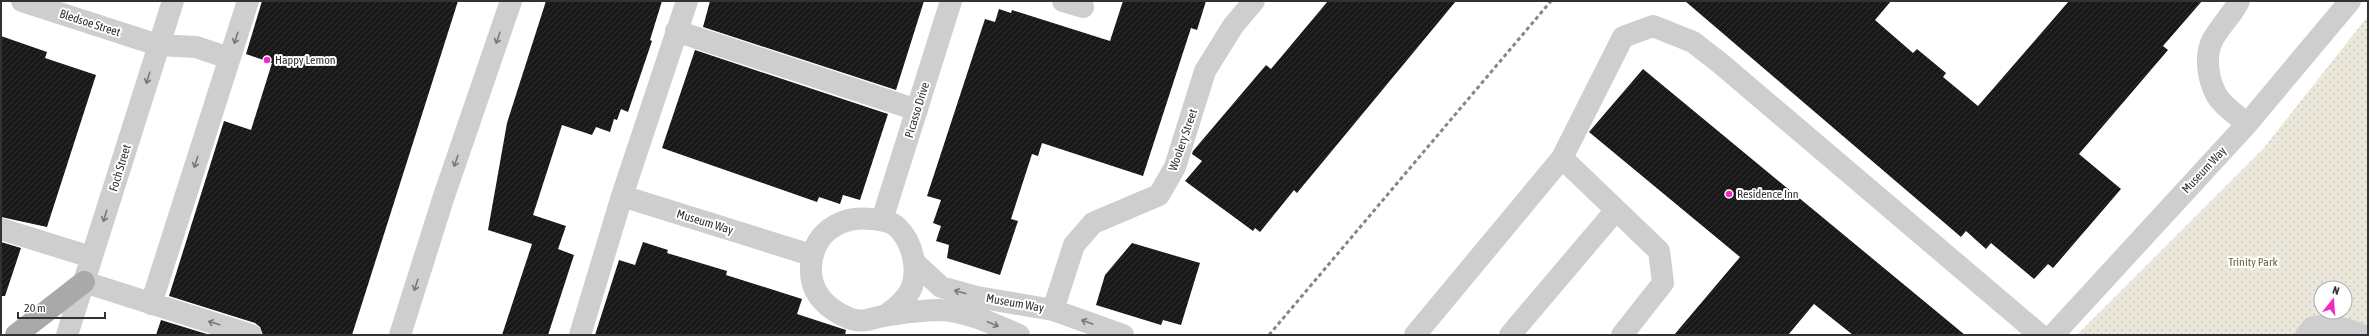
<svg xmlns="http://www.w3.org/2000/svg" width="2369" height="336" font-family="'Asap Condensed',sans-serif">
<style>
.park{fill:url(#park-dots);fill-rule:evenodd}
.building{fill:url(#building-hatch)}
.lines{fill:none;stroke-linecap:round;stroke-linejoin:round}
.minor{stroke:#cecece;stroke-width:22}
.major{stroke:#a9a9a9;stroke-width:22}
.rail{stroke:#868686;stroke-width:3;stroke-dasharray:4 3;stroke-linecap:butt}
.oneway{stroke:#787878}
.poi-dot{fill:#ef2bc2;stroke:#fff;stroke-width:1.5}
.labels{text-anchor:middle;stroke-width:4;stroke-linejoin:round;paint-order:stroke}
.street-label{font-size:12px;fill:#313131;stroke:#fff}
.poi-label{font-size:12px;fill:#313131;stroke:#fff;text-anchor:start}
.park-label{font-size:12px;fill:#6f673b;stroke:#fff}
</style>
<defs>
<pattern id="park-dots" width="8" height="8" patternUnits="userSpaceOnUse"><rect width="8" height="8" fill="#ebe7db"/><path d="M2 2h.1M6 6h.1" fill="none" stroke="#cac7bc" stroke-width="1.8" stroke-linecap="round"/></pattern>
<pattern id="building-hatch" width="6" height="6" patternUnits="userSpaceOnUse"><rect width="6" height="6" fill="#181818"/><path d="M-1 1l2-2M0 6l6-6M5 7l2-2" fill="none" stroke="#313131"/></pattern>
</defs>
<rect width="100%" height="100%" fill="#fff"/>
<path class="park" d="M 2368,16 L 2368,335 L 2077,335 L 2263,149 ZM 2321,288 L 2345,288 L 2345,312 L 2321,312 Z"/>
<path class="building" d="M 262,1 L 458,1 L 352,335 L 263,335 L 260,327 L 255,323 L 169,296 L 224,121 L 251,130 L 272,63 L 246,54 Z
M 546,1 L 662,1 L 650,40 L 652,41 L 628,112 L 621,109 L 617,120 L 614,119 L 610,132 L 596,127 L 592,135 L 562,125 L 533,215 L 566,226 L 558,249 L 574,255 L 548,335 L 502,335 L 532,244 L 488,230 L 507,123 Z
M 710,1 L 924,1 L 896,90 L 703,27 Z
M 1123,1 L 1206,1 L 1197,30 L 1191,28 L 1143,176 L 1042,143 L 1038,156 L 1032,154 L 1011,219 L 1018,221 L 1000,275 L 947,258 L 949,245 L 936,241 L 941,226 L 933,223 L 941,200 L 927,196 L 985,19 L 995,22 L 999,9 L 1011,13 L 1012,10 L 1110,41 Z
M 1328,1 L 1456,1 L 1297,193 L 1294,190 L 1260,232 L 1255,228 L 1253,231 L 1185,181 L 1202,161 L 1192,154 L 1193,151 L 1266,65 L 1271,69 Z
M 1685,1 L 1891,1 L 1875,20 L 1913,53 L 1917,49 L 1946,73 L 1943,77 L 1978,106 L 2069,1 L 2202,1 L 2163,46 L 2168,50 L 2079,154 L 2121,189 L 2053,268 L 2048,264 L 2034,279 L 1991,243 L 1986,249 L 1966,231 L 1961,237 Z
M 1,36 L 47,52 L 45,58 L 96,75 L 47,227 L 1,217 Z
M 695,50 L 888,114 L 860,200 L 843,195 L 840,204 L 819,197 L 817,202 L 662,148 Z
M 1643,69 L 1965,335 L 1853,335 L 1814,304 L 1788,335 L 1674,335 L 1740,257 L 1589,132 Z
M 1,242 L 21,248 L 5,296 L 1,296 Z
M 643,242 L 668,250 L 667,253 L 727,271 L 726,275 L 802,299 L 797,314 L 846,330 L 845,335 L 595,335 L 619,260 L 635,265 Z
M 1132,243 L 1200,263 L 1181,325 L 1163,320 L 1161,325 L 1096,305 L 1105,275 Z
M 161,320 L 210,335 L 156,335 Z"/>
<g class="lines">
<path class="minor" d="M 22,1 L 158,45 L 196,47 L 229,58
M 1063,1 L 1083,7
M 2239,1 C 2232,15 2221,25 2213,39 C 2204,56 2208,80 2217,96 C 2224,107 2238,116 2247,124
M 676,31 L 917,110
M 1562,158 L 1659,251 L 1663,283 L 1622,335
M 622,196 L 811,255
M 882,220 L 951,1
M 1,229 L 91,257
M 914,262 L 941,287 L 977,297 L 1053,310 L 1123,335
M 84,282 L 251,335
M 151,304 L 248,1
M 1053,310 L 1074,245 L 1093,223 L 1159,195 L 1175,167 L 1205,71 L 1233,26 L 1254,1
M 886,315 C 896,308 906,300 911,289 C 919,270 913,242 897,227 C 891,221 880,220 872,219 C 839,215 812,234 811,268 C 810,290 823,305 842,315 C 864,326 867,318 888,315 C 904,313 923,310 939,310 C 968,311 993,324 1019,335
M 67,335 L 173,1
M 400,335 L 443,199 L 511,1
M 580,335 L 622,196 L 687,1
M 1415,335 L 1562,158 L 1623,37 L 1653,26 L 1693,42 L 1720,63 L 2040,335
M 1510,335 L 1616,210
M 2053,335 L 2247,124 L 2350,1
M 2306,335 L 2313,327 C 2332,324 2344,328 2362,335"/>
<path class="major" d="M 16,335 L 84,282"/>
<path class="rail" d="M 1269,335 L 1551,1"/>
</g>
<defs><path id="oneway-shaft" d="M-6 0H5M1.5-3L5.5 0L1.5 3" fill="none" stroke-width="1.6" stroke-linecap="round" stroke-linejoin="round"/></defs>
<g class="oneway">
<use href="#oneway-shaft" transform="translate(236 38) rotate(108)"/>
<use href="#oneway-shaft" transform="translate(498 38) rotate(109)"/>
<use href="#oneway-shaft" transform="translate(148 78) rotate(107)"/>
<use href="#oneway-shaft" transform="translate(456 161) rotate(109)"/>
<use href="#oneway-shaft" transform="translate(196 162) rotate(108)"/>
<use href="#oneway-shaft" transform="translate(105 216) rotate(107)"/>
<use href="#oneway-shaft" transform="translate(416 285) rotate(108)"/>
<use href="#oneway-shaft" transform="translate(960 292) rotate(-165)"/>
<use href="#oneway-shaft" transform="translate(1087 322) rotate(-160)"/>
<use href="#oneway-shaft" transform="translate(214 323) rotate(-163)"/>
<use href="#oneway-shaft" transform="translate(993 324) rotate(23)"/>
</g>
<g class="poi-dot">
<circle cx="267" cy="60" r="4"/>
<circle cx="1729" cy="194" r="4"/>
</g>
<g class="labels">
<g class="street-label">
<text transform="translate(90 23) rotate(18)" y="4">Bledsoe Street</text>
<text transform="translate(917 110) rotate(-73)" y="4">Picasso Drive</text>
<text transform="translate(1183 140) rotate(-71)" y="4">Woolery Street</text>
<text transform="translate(120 168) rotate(-73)" y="4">Foch Street</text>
<text transform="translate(2204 170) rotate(-47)" y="4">Museum Way</text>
<text transform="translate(705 222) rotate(17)" y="4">Museum Way</text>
<text transform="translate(1015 303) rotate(10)" y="4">Museum Way</text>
</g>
<g class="poi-label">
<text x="275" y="64">Happy Lemon</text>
<text x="1737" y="198">Residence Inn</text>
</g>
<g class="park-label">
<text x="2253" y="266">Trinity Park</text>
</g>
</g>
<rect width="2369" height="336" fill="none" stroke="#313131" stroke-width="4"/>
<g transform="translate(2333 300) rotate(17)"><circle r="19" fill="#ffffff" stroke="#adadad"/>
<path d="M0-3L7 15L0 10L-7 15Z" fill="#ef2bc2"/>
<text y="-6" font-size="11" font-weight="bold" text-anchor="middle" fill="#313131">N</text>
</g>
<path d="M18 312v6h87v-6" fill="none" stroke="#313131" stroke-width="2"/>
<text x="24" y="312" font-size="12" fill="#313131" stroke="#ffffff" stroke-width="3" paint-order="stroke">20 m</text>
</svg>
